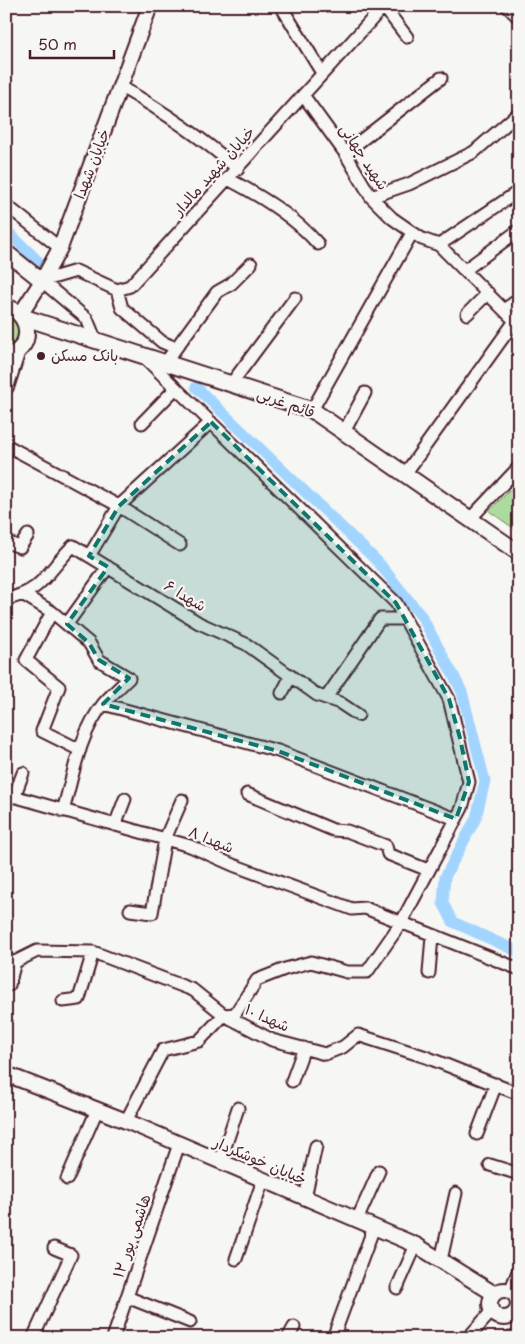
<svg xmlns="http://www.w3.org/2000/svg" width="525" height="1344" font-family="'Playpen Sans','Playpen Sans Arabic',sans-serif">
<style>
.green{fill:#acdc9d;stroke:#7b7e64}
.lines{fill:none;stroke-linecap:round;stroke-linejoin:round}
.canal{stroke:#a1d4ff;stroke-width:11}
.minor-casing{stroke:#4a1f2b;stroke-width:15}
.tertiary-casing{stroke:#4a1f2b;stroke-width:18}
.secondary-casing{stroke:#4a1f2b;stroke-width:19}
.minor{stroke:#f6f6f2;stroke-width:11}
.tertiary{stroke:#f6f6f2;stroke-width:14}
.secondary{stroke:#f6f6f2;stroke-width:15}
.marked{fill:#0f766e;fill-opacity:0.2;stroke:#0f766e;stroke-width:4;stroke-dasharray:10 6;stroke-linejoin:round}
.poi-dot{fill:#4a1f2b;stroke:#f6f6f2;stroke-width:2}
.labels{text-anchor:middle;stroke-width:4.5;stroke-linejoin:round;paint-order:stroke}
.street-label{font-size:15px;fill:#4a1f2b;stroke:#f6f6f2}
.poi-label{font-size:15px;fill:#4a1f2b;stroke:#f6f6f2;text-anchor:start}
</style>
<rect width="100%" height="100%" fill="#f6f6f2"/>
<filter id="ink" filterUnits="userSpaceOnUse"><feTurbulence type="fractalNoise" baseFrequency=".02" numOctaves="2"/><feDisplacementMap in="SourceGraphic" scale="10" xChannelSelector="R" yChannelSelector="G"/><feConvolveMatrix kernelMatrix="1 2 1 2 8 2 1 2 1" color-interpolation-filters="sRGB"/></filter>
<g filter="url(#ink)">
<path class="green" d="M 6,310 L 12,312 L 23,336 L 6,352 Z
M 519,481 L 519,532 L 489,511 Z"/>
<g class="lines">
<path class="canal" d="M 6,230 L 38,261
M 196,387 L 378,562 L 422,617 L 450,669
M 452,672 L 462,692 L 485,781 L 476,818 L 445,877 L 443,903 L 453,922 L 519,952"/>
<defs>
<path id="minor" d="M 281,6 L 322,73
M 507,6 L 519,18
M 384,7 L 407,37
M 121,87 C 163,111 201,137 238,169
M 303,95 L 345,153 L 371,197 L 392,218 L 422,239 L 439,245 L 519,325
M 345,153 L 441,78
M 228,179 C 261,196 294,216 318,244
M 371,197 L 409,184 L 474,152 L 519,113
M 6,205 L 60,248
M 439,245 L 519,191
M 465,270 L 519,230
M 42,281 L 76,271 L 117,290 L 130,286 L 384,6
M 42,281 L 87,319 L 96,341
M 117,290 L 122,308 L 162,342 L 176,348
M 504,310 L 519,299
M 467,314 L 488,293
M 165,363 L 217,292 L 231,284 L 251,264
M 231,384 L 295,298
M 312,410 L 412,233
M 142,423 L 176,388
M 344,432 L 365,393
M 6,445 L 119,506 L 180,545
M 405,474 L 515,321
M 470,519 L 519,467
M 6,542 L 20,547 L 28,535
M 89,556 L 119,506 L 211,422
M 24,595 L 52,612 L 89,643 L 99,660 L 129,678 C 121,686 112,694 104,703 C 80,732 73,775 63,811
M 6,599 C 43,592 48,570 73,546 L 199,623 L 246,644 L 317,695 L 340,703 L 358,715
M 52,612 L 26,660 L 59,687 L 42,731 L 80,750
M 67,624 L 108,567
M 282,693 L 291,676
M 326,698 L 380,619 L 405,619
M 103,704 L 278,751 L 456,819
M 6,794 L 190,846 L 233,865 L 352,909 L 365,908 L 519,969
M 247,794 L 333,830 L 347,831 L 386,846 L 388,854 L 428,870
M 14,797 L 23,773
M 115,825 L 125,799
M 130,910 L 152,913 L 165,839 L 182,800
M 6,960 L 15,962 L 37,951 L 93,952 L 193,990 L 224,1015 L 272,1040 L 325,1054 L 343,1047 L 358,1035 L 426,1057 L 519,1094
M 429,973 L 432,936
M 9,985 L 15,962
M 63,1001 L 79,999 L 93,952
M 292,1081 L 304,1048
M 126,1121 L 163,1050 L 199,1041 L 224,1015 L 235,1014 L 257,980 L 285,969 L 311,962 L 347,972 L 367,972 L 401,923 L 462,808 L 469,782 L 449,699 L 396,603 L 144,357
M 477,1134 L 496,1084
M 220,1162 L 238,1108
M 490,1165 L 519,1174
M 67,1179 L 97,1110
M 305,1198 L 316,1146
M 357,1220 L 379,1171
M 236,1259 L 263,1180
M 441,1260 L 456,1193
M 397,1288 L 416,1245
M 510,1291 L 519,1269
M 127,1297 L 190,1322
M 33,1338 L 71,1255 L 54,1248
M 113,1338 L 179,1144
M 288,1338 L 294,1327
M 333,1338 L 374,1227
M 468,1338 L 492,1311"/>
<path id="tertiary" d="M 6,252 L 42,281
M 20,315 L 42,281 L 60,248 L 150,6
M 6,1074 L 126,1121 L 416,1245 L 493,1293
M490 1304a14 14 0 1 1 28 0a14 14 0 1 1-28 0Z"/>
<path id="secondary" d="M 6,307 C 33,313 34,351 6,356
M 23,317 L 312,410 L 519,553
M 6,386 L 17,352"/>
</defs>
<use href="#minor" class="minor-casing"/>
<use href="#tertiary" class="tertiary-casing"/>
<use href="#secondary" class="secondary-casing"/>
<use href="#minor" class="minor"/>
<use href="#tertiary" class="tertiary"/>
<use href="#secondary" class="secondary"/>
</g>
</g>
<path class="marked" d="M 211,422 L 396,603 L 449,699 L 460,738 L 469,782 L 456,819 L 278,751 L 103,704 L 129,678 L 99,660 L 89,643 L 67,624 L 108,567 L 89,556 L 119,506 Z"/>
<circle class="poi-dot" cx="41" cy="356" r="5"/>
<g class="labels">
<g class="street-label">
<text transform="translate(364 157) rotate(57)" y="5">شهید جهانی</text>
<text transform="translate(92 164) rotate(-69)" y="5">خیابان شهدا</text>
<text transform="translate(214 171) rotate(-48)" y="5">خیابان شهید مالدار</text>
<text transform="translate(286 403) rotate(20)" y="5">قائم غربی</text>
<text transform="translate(185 596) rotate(31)" y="5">شهدا ۶</text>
<text transform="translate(211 840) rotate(22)" y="5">شهدا ۸</text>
<text transform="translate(267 1018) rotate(24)" y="5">شهدا ۱۰</text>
<text transform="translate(260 1161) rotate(23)" y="5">خیابان خوشکردار</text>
<text transform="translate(132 1236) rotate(-71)" y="5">هاشمی پور ۱۲</text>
</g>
<g class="poi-label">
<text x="51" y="361">بانک مسکن</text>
</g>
</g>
<rect width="525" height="1344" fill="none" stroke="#f6f6f2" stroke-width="25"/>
<rect x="12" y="12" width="500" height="1319" fill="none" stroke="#4a1f2b" stroke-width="2" filter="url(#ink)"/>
<path d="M30 50v8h84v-8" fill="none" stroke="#4a1f2b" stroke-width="2.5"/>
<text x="38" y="50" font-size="15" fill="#4a1f2b" stroke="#f6f6f2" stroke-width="4" paint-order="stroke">50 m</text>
</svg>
